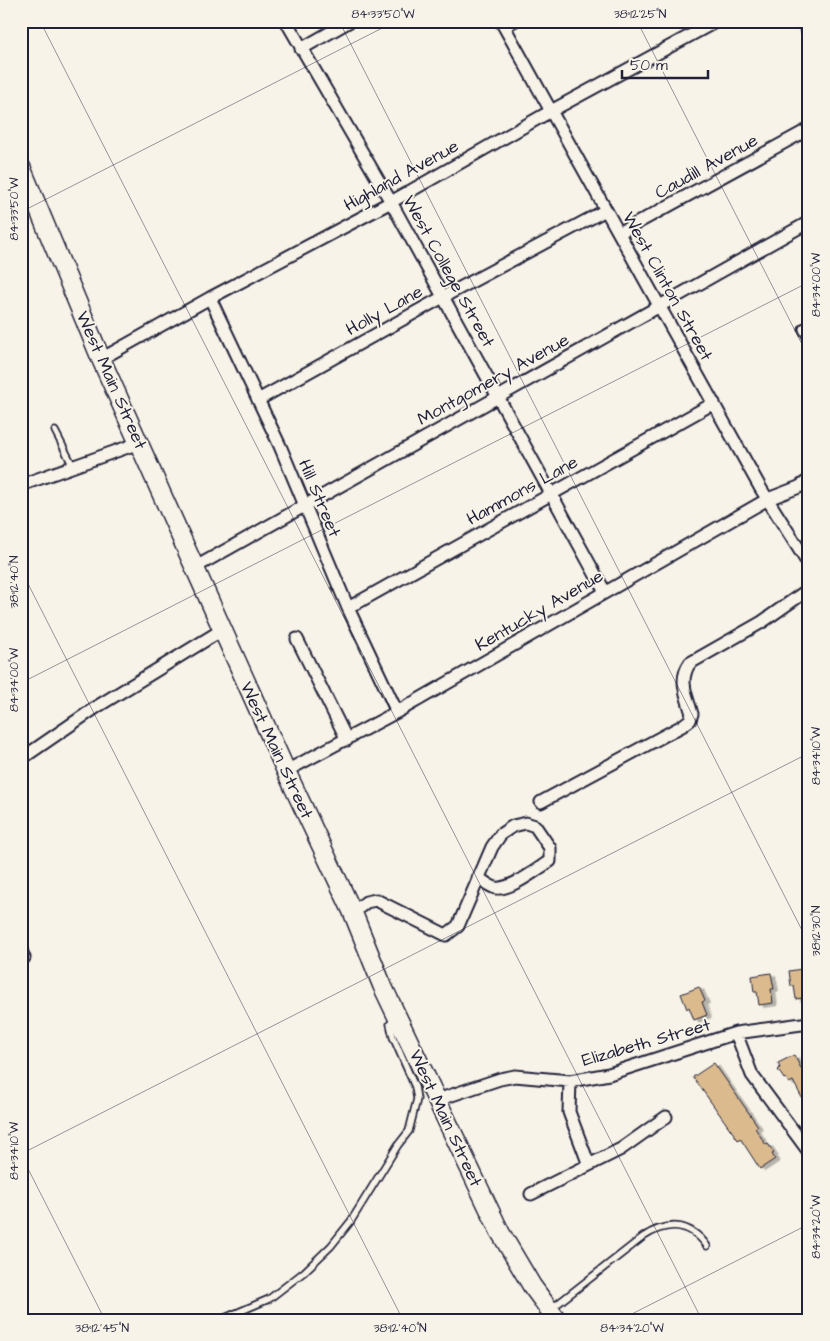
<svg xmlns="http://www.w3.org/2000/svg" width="830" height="1341" font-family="'Architects Daughter',sans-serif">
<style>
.building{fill:#dbba8d;stroke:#22223b;filter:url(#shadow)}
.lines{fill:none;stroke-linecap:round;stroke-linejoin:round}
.service-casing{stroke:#22223b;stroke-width:9}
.minor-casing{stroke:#22223b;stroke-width:15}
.primary-casing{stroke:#22223b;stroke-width:21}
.service{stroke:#f7f3e8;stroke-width:5.5}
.minor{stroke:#f7f3e8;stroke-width:11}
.primary{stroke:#f7f3e8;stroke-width:18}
.ticks{fill:none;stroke:#22223b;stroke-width:1;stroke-opacity:0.45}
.labels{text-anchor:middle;stroke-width:4;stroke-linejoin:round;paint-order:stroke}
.street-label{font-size:18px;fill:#22223b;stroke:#f7f3e8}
.neatline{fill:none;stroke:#22223b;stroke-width:2}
.ticks-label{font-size:12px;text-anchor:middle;fill:#22223b}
</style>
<defs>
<filter id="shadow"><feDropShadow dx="4.5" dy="2.5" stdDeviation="0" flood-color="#0004"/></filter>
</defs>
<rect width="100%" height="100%" fill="#f7f3e8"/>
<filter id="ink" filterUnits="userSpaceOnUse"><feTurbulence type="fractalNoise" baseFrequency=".02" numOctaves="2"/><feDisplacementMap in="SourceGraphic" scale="10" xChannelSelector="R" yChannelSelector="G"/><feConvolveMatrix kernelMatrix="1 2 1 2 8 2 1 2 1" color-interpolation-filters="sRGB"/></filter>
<g filter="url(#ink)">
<path class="building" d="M 808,968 L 809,997 L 796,999 L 794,986 L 791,986 L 789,971 Z
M 771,973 L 774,989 L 771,989 L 773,1003 L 759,1005 L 757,992 L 754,992 L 752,976 Z
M 699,987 L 705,1001 L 702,1002 L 707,1015 L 694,1020 L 689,1007 L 687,1009 L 681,994 Z
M 794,1055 L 809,1083 L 809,1111 L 793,1081 L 789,1083 L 786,1078 L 784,1079 L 778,1070 L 780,1068 L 778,1063 Z
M 714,1063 L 758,1126 L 755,1128 L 766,1145 L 768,1144 L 774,1153 L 772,1154 L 775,1159 L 760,1169 L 740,1138 L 738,1140 L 693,1077 Z"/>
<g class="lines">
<defs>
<path id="service" d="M 505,29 L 520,21
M 55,431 L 73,466
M 551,1309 L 643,1237 C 667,1221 690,1222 707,1246
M 220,1320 L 269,1299 L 304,1272 L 331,1246 L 351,1221 L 398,1145 L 409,1131 L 417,1099 L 415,1087 L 393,1037 L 390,1024 L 396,1018"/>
<path id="minor" d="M 286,21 L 391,202 L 605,592
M 501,21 L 761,489 L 809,565
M 802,21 L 809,33
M 301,49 L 350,21
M 619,233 L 809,129
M 210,298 L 280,446 L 348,608 L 397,712
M 805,329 L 809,336
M 101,359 L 210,298 L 391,202 L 551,111 L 717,21
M 258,400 L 443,297 L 606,210
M 21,485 L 139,443
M 194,568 L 809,222
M 348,608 L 714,403
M 297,639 L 347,740
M 21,759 L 98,706 L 222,630
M 286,771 L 397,712 L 768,499 L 799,487 L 809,480
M 541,802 L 682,726 L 690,720 L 692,714 C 687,696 678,680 690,663 L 762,622 L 809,589
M 353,913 L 366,902 L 376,900 L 446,935 L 458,926 L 492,847 L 501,834 L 513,826 L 526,823 L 535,826 L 550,848 L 550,861 C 537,869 511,890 496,888 C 490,887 484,881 478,878
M 21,950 L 24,958
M 736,1033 L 752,1075 L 809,1152
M 570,1081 L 569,1112 L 589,1165
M 437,1100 L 500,1079 L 515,1076 L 570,1081 L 609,1074 L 736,1033 L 809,1023
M 531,1194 L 621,1149 L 666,1117"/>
<path id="primary" d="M 21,167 L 101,359 L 286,771 L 353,913 L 382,985 L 500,1232 L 532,1286 L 557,1320"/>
</defs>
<use href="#service" class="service-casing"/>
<use href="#minor" class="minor-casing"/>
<use href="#primary" class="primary-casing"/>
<use href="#service" class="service"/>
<use href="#minor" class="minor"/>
<use href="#primary" class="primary"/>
</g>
</g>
<path class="ticks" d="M 40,21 L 702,1320M 339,21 L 809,944M 637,21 L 809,358M 21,212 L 396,21M 21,570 L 403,1320M 21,683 L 809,282M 21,1154 L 809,753M 21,1155 L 105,1320M 620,1320 L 809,1224"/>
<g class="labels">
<g class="street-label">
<text transform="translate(706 166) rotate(-29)" y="6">Caudill Avenue</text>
<text transform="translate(401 175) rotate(-29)" y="6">Highland Avenue</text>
<text transform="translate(449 271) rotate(61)" y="6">West College Street</text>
<text transform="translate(668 286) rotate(61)" y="6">West Clinton Street</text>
<text transform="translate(384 310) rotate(-29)" y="6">Holly Lane</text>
<text transform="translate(493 379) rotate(-29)" y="6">Montgomery Avenue</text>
<text transform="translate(112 380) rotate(66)" y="6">West Main Street</text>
<text transform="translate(522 490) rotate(-29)" y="6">Hammons Lane</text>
<text transform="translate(320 498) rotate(67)" y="6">Hill Street</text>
<text transform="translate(539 610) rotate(-30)" y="6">Kentucky Avenue</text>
<text transform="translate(277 750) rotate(65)" y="6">West Main Street</text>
<text transform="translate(646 1042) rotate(-16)" y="6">Elizabeth Street</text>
<text transform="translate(446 1118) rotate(65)" y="6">West Main Street</text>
</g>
</g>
<rect width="830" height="1341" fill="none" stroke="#f7f3e8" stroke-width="55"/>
<path d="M622 70v8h86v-8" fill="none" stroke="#22223b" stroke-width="2.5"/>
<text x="630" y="70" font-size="15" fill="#22223b" stroke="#f7f3e8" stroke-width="4" paint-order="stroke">50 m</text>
<rect x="28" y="28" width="774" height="1286" class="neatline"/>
<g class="ticks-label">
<text x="383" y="18">84°33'50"W</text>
<text x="640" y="18">38°12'25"N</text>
<text transform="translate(14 209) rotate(-90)" y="4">84°33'50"W</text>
<text transform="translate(816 285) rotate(-90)" y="4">84°34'00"W</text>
<text transform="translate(14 582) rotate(-90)" y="4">38°12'40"N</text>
<text transform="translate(14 680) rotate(-90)" y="4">84°34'00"W</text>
<text transform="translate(816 756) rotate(-90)" y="4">84°34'10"W</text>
<text transform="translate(816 931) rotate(-90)" y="4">38°12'30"N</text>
<text transform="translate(14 1151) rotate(-90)" y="4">84°34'10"W</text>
<text transform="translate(816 1227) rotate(-90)" y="4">84°34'20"W</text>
<text x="102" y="1332">38°12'45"N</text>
<text x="400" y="1332">38°12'40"N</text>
<text x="632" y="1332">84°34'20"W</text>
</g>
</svg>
